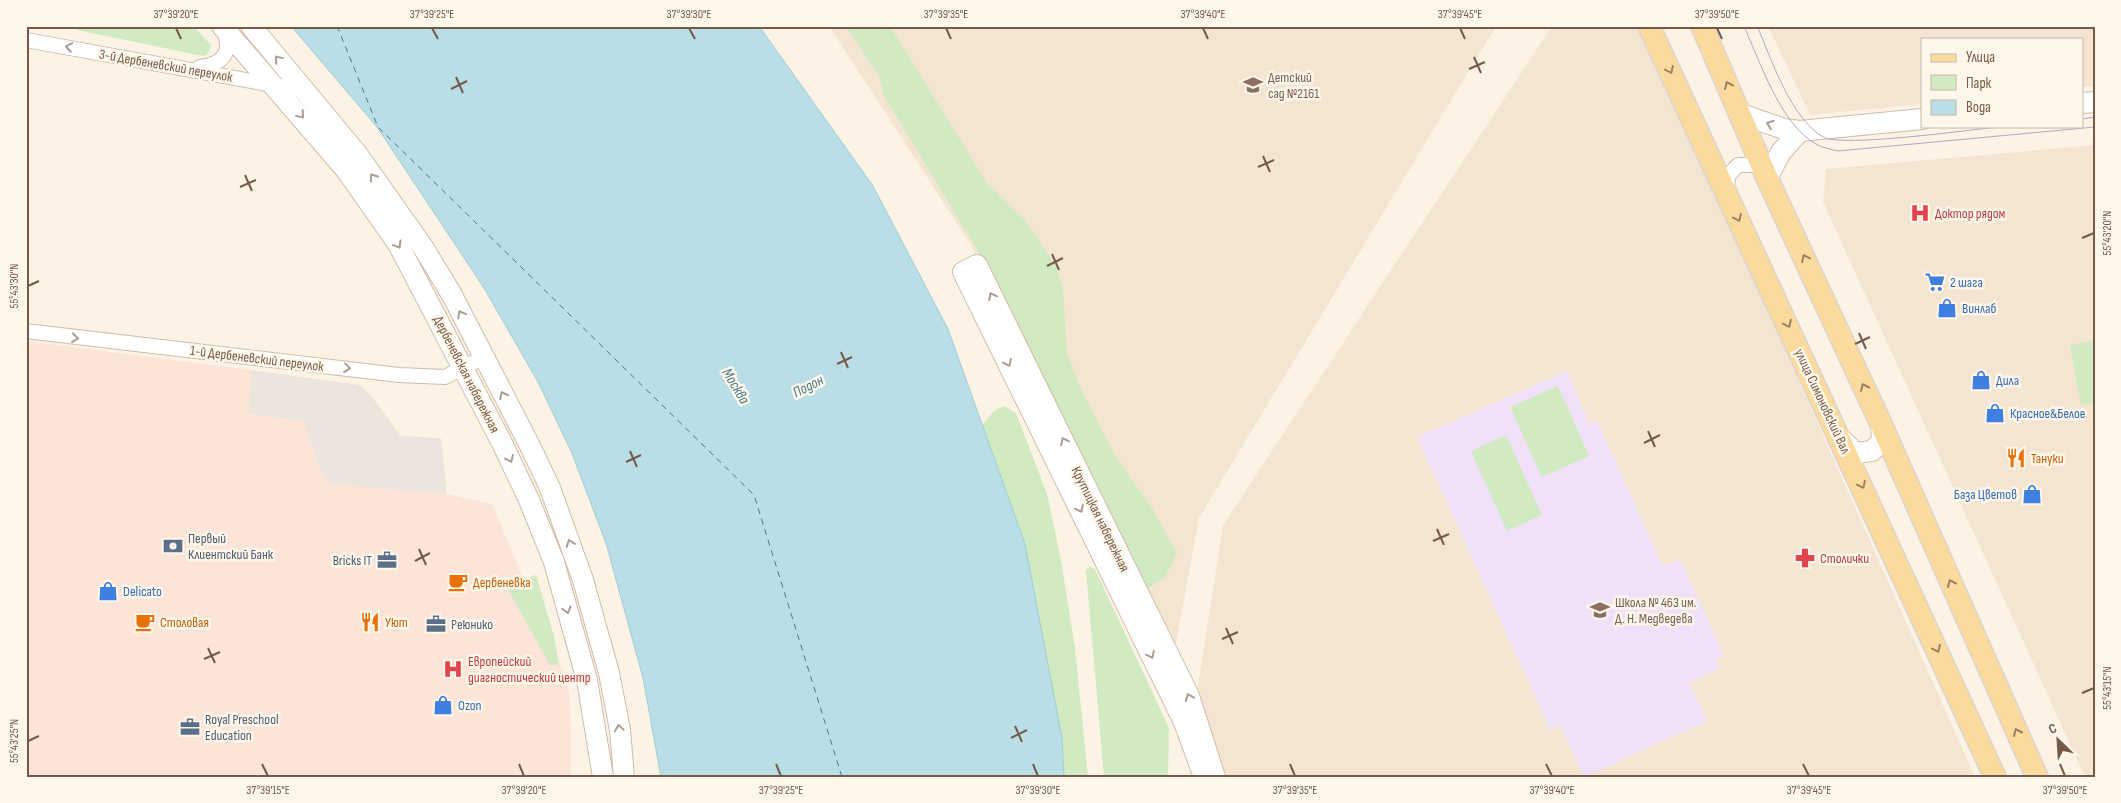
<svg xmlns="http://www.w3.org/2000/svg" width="2121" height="803" font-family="'Sofia Sans Condensed',sans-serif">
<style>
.residential{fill:#f4e5d2}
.commercial{fill:#fce4d8}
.industrial{fill:#ece5de}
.education{fill:#f0e1f8}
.green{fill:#d1eac2}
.water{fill:#b9dee6;stroke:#9fcdd7}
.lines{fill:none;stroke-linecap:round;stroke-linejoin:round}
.ferry{stroke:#437a88;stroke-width:1;stroke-dasharray:6 5;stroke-linecap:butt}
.street-casing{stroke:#cebbab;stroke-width:16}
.secondary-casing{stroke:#d1bba8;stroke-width:22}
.primary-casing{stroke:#dbd4d0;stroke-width:24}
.street{stroke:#fff;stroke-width:14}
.secondary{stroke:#fff;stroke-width:20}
.primary{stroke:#fbda9d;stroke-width:21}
.tram{stroke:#b6a3c6;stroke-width:1}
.oneway{stroke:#ac9c92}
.oneway2{stroke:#9d8063}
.ticks{fill:none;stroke:#755a4a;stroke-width:2}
.labels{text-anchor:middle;stroke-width:5;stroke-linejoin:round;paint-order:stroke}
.street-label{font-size:14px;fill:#755a4a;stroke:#fff7ea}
.education-label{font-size:14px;fill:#785e54;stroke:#fff7ea;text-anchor:start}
.health-label{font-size:14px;fill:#be3a42;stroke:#fff7ea;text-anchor:start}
.shop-label{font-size:14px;fill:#366cbe;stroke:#fff7ea;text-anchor:start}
.food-label{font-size:14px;fill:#c56008;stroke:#fff7ea;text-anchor:start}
.service-label{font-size:14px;fill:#4e5e75;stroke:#fff7ea;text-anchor:start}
.water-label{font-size:15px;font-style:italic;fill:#437a88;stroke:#fff7ea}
.neatline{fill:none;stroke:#755a4a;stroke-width:2}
.ticks-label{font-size:12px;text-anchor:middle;fill:#755a4a}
</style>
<rect width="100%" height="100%" fill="#fcf3e4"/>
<path class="residential" d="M 829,26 L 1496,26 L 1199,518 L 1174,653 L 971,245 Z
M 1552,26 L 1641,26 L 1975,777 L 1219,777 L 1196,699 L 1223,525 Z
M 1768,26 L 2095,26 L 2095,86 L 2082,87 L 2082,39 L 1922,39 L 1922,104 L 1810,115 Z
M 2095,145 L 2095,777 L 2085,777 L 1823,202 L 1826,169 Z"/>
<path class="commercial" d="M 26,341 L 251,370 L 248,414 L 303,421 L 324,480 L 447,494 L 492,504 L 566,679 L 570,697 L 571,777 L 26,777 Z"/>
<path class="industrial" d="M 251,370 L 360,385 L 372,397 L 401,436 L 441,438 L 447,494 L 340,485 L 324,480 L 303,421 L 248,414 Z"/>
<path class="education" d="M 1567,371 L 1589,424 L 1597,421 L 1663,566 L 1680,559 L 1724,655 L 1715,660 L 1721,668 L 1689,682 L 1707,721 L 1584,777 L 1561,726 L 1550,729 L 1417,437 Z"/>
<path class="green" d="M 77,26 L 193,26 L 211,45 L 208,54 L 203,56 L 77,30 Z
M 846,26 L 890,26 L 987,183 L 1025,220 L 1056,266 L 1063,289 L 1067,352 L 1078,383 L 1116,457 L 1152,508 L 1177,553 L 1165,578 L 1145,590 L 974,244 L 884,96 L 879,76 Z
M 2095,340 L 2095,403 L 2081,405 L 2070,345 Z
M 1558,386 L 1589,456 L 1542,477 L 1510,407 Z
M 1004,406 L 1016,413 L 1047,494 L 1060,555 L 1075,648 L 1088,777 L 1064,777 L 1062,738 L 1025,544 L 982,425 L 994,411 Z
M 1506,435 L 1542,515 L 1507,531 L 1471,451 Z
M 1090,567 L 1095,569 L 1169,728 L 1168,777 L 1104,777 L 1086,570 Z
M 536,575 L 554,636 L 559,664 L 550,665 L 507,588 L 511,583 Z"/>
<path class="water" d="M 291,26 L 759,26 L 873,186 L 948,329 L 1025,544 L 1062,738 L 1064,777 L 661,777 L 643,678 L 606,543 L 571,451 L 538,382 L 484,288 L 377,127 Z"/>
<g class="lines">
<path class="ferry" d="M 337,26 L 378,127 L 754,495 L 842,777"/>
<defs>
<path id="street" d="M 26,40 L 306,91
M 200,67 C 222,65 235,51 222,29
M 1727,192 L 1728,176 L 1738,165 L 1756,165 L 1764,173
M 26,331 L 399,375 L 445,377 L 484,357"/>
<path id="secondary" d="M 222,26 L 346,170 L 398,244 L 502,443 L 529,500 L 554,562 L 587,680 L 603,777
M 251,26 L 358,155 L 423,247 L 452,295 L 530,446 L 550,488 L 583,580 L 609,673 L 620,730 L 624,777
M 2082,103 L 2095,102
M 1741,114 L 1784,129 L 1800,131 L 1922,119
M 1767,178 L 1781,152 L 1800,131
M 1842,440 L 1856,453 L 1872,451 L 1882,441 L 1881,424
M 1204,777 L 1184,722 L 963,272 L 977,265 L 1189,696 L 1215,777"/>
<path id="primary" d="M 1649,26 L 1995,777
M 1702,26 L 1767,178 L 1881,424 L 2037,777"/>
</defs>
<use href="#street" class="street-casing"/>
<use href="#secondary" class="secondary-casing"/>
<use href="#primary" class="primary-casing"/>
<use href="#street" class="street"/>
<use href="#secondary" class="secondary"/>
<use href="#primary" class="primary"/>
<path class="tram" d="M 1744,26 C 1760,62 1781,125 1816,144 C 1822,148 1831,149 1838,151 L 2095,127
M 1757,26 C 1772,60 1790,117 1823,137 C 1842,148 1976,129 2006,126
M 2082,119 L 2095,117"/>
</g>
<defs><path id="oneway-chevron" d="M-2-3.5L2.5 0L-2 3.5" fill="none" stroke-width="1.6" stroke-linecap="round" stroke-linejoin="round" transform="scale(1.25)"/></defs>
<g class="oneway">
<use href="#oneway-chevron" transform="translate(69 47) rotate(-170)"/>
<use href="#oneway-chevron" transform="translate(278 59) rotate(-130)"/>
<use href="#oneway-chevron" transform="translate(301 115) rotate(50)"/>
<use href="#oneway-chevron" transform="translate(1770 124) rotate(-160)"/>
<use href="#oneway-chevron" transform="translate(373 177) rotate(-125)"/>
<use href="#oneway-chevron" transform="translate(398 245) rotate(59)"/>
<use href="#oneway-chevron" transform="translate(992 296) rotate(-116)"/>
<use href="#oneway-chevron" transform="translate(461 314) rotate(-118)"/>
<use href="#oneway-chevron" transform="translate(75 338) rotate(7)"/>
<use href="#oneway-chevron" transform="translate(1008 363) rotate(64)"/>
<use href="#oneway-chevron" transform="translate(347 368) rotate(7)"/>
<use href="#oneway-chevron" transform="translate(503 395) rotate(-117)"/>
<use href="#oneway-chevron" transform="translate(1064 441) rotate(-116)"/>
<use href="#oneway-chevron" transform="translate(510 459) rotate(65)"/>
<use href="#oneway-chevron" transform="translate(1080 509) rotate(64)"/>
<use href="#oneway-chevron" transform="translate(570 543) rotate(-110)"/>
<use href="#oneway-chevron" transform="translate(567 610) rotate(74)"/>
<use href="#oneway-chevron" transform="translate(1151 655) rotate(64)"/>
<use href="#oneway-chevron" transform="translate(1189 697) rotate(-112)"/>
<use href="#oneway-chevron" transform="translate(619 728) rotate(-98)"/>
</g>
<g class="oneway2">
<use href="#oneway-chevron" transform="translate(1670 70) rotate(65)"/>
<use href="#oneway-chevron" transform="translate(1728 85) rotate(-114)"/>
<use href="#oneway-chevron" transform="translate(1738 218) rotate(65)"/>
<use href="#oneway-chevron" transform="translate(1805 258) rotate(-115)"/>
<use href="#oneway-chevron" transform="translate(1788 324) rotate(65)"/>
<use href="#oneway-chevron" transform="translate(1864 387) rotate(-114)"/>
<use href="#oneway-chevron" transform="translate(1862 485) rotate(65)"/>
<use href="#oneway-chevron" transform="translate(1951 583) rotate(-114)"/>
<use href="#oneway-chevron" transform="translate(1937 649) rotate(65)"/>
<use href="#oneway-chevron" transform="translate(2017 732) rotate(-114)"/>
</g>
<path class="ticks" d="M 176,28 L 181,39M 432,28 L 438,39M 689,28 L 695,39M 946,28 L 951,39M 1203,28 L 1208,39M 1460,28 L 1465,39M 1717,28 L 1722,39M 1474,57 L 1481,73M 1469,69 L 1485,62M 456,77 L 463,93M 451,89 L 467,81M 1263,156 L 1270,172M 1258,167 L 1274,160M 245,175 L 252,191M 240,187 L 256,180M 2082,238 L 2094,233M 1052,254 L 1059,270M 1047,266 L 1063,258M 28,286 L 39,281M 1859,333 L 1866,349M 1855,344 L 1870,337M 841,352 L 848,368M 837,364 L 852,357M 1648,431 L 1655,447M 1644,443 L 1660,435M 630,451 L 637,467M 626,462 L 641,455M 1437,529 L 1444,545M 1433,541 L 1449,534M 419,549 L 426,565M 415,561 L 430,553M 1226,628 L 1233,644M 1222,639 L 1238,632M 208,648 L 215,663M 204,659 L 220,652M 2082,693 L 2094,688M 1015,726 L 1022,742M 1011,738 L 1027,730M 28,741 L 39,736M 262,764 L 268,776M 519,764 L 524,776M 776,764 L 781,776M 1033,764 L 1038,776M 1290,764 L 1295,776M 1546,764 L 1552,776M 1803,764 L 1809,776M 2060,764 L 2065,776"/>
<defs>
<symbol id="school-bare" viewBox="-9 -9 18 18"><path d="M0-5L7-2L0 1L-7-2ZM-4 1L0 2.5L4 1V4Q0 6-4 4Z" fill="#8d6e63" stroke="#fff7ea" stroke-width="2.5" paint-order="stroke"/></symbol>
<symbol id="hospital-bare" viewBox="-9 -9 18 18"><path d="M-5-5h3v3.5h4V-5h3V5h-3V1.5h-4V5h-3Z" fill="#e0444e" stroke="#fff7ea" stroke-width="2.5" paint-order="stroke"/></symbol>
<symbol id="supermarket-bare" viewBox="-9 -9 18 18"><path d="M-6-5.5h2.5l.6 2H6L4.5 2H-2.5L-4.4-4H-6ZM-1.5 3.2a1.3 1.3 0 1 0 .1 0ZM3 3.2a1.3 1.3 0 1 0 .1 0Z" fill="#3f7fe0" stroke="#fff7ea" stroke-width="2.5" paint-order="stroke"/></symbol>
<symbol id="shop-bare" viewBox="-9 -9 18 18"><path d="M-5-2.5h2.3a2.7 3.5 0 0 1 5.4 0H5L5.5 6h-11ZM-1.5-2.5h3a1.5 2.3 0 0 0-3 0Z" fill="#3f7fe0" stroke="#fff7ea" stroke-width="2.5" paint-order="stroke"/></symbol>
<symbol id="restaurant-bare" viewBox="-9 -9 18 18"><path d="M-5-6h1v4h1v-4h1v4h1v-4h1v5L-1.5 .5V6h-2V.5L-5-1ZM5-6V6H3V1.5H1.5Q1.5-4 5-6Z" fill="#e8710a" stroke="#fff7ea" stroke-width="2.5" paint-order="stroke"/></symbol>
<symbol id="bank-bare" viewBox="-9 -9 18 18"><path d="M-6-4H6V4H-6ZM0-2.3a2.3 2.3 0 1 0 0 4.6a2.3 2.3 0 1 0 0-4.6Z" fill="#5c6f8a" stroke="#fff7ea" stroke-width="2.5" paint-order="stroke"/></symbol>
<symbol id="pharmacy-bare" viewBox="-9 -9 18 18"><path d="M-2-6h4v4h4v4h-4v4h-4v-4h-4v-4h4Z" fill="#e0444e" stroke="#fff7ea" stroke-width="2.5" paint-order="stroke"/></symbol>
<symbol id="office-bare" viewBox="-9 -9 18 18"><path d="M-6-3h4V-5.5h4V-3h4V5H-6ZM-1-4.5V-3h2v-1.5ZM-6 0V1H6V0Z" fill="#5c6f8a" stroke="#fff7ea" stroke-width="2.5" paint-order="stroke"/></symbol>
<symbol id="cafe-bare" viewBox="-9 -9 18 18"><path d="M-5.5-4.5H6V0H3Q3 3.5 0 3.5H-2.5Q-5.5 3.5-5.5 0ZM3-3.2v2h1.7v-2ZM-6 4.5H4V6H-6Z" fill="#e8710a" stroke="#fff7ea" stroke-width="2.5" paint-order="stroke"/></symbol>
</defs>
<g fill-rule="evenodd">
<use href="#school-bare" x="1239" y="71" width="28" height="28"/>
<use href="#hospital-bare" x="1906" y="199" width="28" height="28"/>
<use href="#supermarket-bare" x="1921" y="268" width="28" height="28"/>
<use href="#shop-bare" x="1933" y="294" width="28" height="28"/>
<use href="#shop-bare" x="1967" y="366" width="28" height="28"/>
<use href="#shop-bare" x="1981" y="399" width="28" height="28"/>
<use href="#restaurant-bare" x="2002" y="444" width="28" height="28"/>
<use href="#shop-bare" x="2018" y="480" width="28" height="28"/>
<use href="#bank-bare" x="159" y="532" width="28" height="28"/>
<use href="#pharmacy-bare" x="1791" y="544" width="28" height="28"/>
<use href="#office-bare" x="373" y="546" width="28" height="28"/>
<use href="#cafe-bare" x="444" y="568" width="28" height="28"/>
<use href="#shop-bare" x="94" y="577" width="28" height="28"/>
<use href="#school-bare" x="1586" y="596" width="28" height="28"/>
<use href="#cafe-bare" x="131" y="608" width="28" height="28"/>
<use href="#restaurant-bare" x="356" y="608" width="28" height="28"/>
<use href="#office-bare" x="422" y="610" width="28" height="28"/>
<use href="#hospital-bare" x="439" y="655" width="28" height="28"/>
<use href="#shop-bare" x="429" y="691" width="28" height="28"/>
<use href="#office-bare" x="176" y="713" width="28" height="28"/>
</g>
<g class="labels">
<g class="street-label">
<text transform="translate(166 65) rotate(10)" y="5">3-й Дербеневский переулок</text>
<text transform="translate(257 358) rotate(7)" y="5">1-й Дербеневский переулок</text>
<text transform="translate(467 374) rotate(63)" y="5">Дербеневская набережная</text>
<text transform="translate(1823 401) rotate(65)" y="5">улица Симоновский Вал</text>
<text transform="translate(1101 519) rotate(64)" y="5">Крутицкая набережная</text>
</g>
<g class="education-label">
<text x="1268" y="82">Детский<tspan x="1268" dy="16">сад №2161</tspan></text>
<text x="1615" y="607">Школа № 463 им.<tspan x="1615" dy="16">Д. Н. Медведева</tspan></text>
</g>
<g class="health-label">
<text x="1935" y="218">Доктор рядом</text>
<text x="1820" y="563">Столички</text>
<text x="468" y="666">Европейский<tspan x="468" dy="16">диагностический центр</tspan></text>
</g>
<g class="shop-label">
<text x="1950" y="287">2 шага</text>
<text x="1962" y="313">Винлаб</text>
<text x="1996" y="385">Дила</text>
<text x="2010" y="418">Красное&amp;Белое</text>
<text x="2017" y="499" text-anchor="end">База Цветов</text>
<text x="123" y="596">Delicato</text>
<text x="458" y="710">Ozon</text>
</g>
<g class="food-label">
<text x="2031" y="463">Тануки</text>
<text x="473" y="587">Дербеневка</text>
<text x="160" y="627">Столовая</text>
<text x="385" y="627">Уют</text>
</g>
<g class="service-label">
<text x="188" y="543">Первый<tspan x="188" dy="16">Клиентский Банк</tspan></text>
<text x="372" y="565" text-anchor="end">Bricks IT</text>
<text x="451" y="629">Реюнико</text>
<text x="205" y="724">Royal Preschool<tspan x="205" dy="16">Education</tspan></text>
</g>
<g class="water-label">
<text transform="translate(736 386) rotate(59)" y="5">Москва</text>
<text transform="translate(808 386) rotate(-27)" y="5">Подон</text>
</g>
</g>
<rect width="2121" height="803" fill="none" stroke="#fff7ea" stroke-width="55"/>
<rect x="1921" y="38" width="162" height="90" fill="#fff7ea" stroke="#c8b8aa"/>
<rect x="1931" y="54" width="25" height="8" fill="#fbda9d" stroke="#c8b8aa"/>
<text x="1966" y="62" font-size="15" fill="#755a4a">Улица</text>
<rect x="1931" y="75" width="25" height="15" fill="#d1eac2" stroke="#c8b8aa"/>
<text x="1966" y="88" font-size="15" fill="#755a4a">Парк</text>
<rect x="1931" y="100" width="25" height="15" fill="#b9dee6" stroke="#c8b8aa"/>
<text x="1966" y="112" font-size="15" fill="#755a4a">Вода</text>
<g transform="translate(2058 740) rotate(335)" stroke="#fff7ea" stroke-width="4" paint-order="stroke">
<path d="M0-4L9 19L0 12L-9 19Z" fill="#755a4a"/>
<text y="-8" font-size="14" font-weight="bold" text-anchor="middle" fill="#755a4a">С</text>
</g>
<rect x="28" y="28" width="2066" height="748" class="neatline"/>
<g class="ticks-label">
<text x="176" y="18">37°39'20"E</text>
<text x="432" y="18">37°39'25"E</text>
<text x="689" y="18">37°39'30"E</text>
<text x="946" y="18">37°39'35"E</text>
<text x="1203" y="18">37°39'40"E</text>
<text x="1460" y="18">37°39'45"E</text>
<text x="1717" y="18">37°39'50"E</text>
<text transform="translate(2107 233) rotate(-90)" y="4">55°43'20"N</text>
<text transform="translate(14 286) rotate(-90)" y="4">55°43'30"N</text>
<text transform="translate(2107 688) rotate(-90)" y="4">55°43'15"N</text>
<text transform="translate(14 741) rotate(-90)" y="4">55°43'25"N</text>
<text x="268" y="794">37°39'15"E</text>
<text x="524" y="794">37°39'20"E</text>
<text x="781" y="794">37°39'25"E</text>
<text x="1038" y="794">37°39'30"E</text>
<text x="1295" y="794">37°39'35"E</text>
<text x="1552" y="794">37°39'40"E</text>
<text x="1809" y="794">37°39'45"E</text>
<text x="2065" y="794">37°39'50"E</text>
</g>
</svg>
